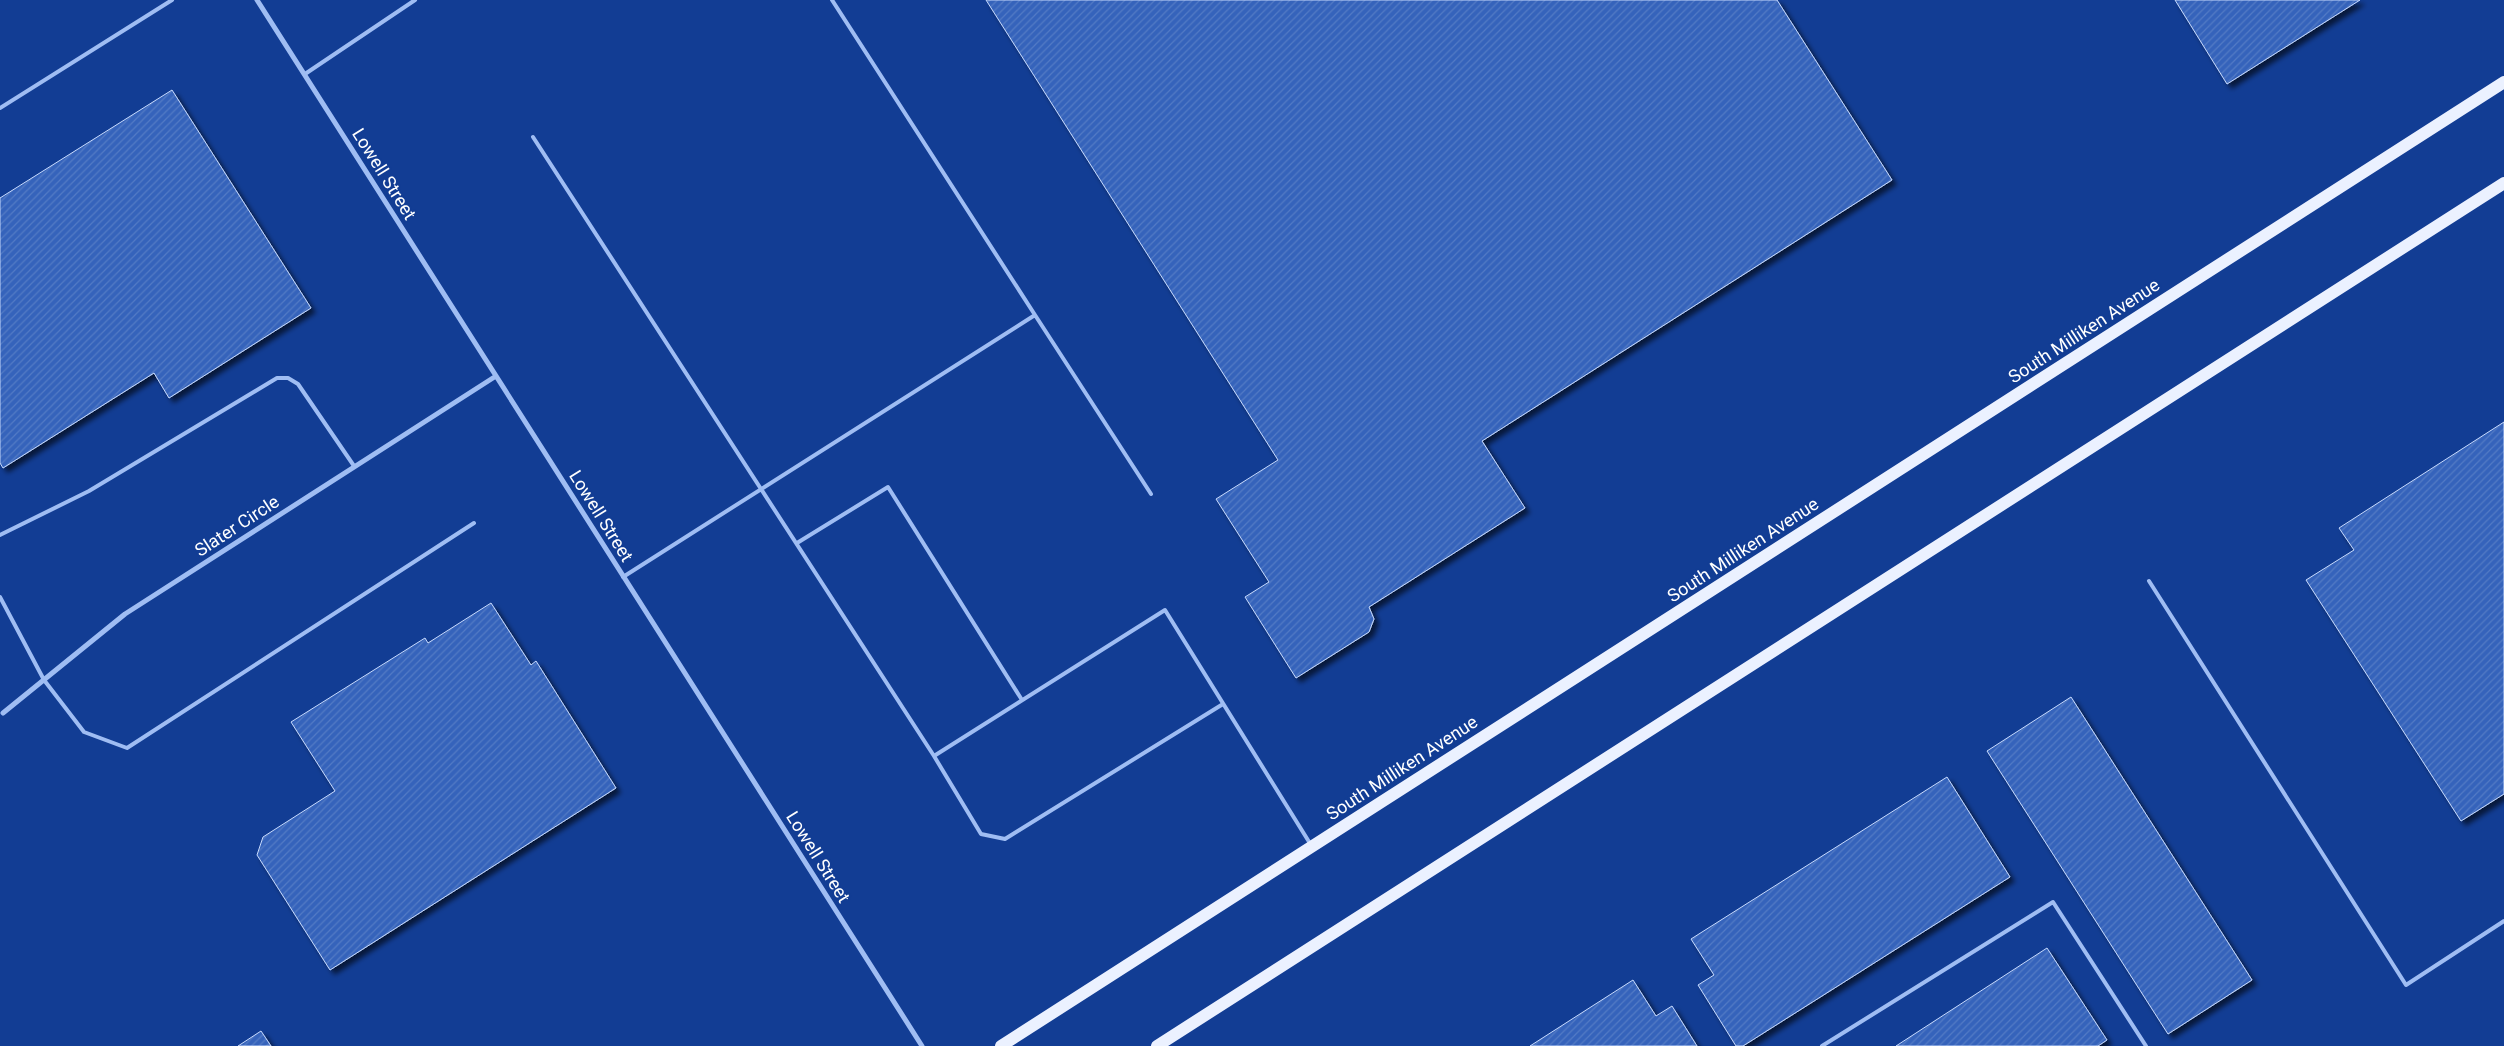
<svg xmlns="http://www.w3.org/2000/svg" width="2504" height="1046" font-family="Roboto,sans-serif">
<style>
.building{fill:url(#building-hatch);stroke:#c7dafd;filter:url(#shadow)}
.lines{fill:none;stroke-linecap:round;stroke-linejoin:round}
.service{stroke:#9fbdf3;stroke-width:4}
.minor{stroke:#9fbdf3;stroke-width:5}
.primary{stroke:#ebf1ff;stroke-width:12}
.labels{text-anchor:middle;stroke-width:4;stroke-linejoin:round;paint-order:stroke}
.street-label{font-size:18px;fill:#fff;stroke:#123d94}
</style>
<defs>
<pattern id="building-hatch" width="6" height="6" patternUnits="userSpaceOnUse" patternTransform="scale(1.25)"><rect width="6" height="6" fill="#3563bb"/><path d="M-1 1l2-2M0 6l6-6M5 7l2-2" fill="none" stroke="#537ac5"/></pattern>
<filter id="shadow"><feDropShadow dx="4.5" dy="4.5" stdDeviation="2.5" flood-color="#0009"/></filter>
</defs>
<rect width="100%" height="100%" fill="#123d94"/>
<path class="building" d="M 986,0 L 1777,0 L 1892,180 L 1482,441 L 1525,508 L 1369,607 L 1374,619 L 1369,632 L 1296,678 L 1245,597 L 1269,582 L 1216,499 L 1278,460 Z
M 2175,0 L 2360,0 L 2227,84 Z
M 172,90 L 311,308 L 169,398 L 154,373 L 3,468 L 0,463 L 0,198 Z
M 2504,422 L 2504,794 L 2461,821 L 2306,580 L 2354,550 L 2339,528 Z
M 491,603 L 531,665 L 536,661 L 616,788 L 330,970 L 257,855 L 263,837 L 335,791 L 291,722 L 425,638 L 428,643 Z
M 2071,697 L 2252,980 L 2168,1034 L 1987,751 Z
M 1947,777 L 2010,877 L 1743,1046 L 1736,1046 L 1698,985 L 1714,975 L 1691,939 Z
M 2047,948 L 2107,1040 L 2098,1046 L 1896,1046 Z
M 1633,980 L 1656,1016 L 1672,1006 L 1697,1046 L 1530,1046 Z
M 261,1031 L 271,1046 L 238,1046 Z"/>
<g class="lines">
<path class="service" d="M 305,74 L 415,0
M 0,108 L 172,0
M 533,137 L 934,756 L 1165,610 L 1311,845
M 1035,315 L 1151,494
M 0,535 L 89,491 L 277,378 L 288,378 L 298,384 L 354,466
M 797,543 L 888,487 L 1022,700
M 623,577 L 1035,315 L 832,0
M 2149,581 L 2406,985 L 2504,921
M 0,597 L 44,680 L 84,732 L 127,748 L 474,523
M 934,756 L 981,834 L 1005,839 L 1223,704
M 1822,1046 L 2053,902 L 2146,1046"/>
<path class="minor" d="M 257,0 L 922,1046
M 3,713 L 125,614 L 496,376"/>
<path class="primary" d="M 1001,1046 L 2504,82
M 1157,1046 L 2504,183"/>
</g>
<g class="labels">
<g class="street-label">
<text transform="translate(384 174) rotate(58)" y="6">Lowell Street</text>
<text transform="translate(2084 331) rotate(-33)" y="6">South Milliken Avenue</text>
<text transform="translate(601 516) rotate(58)" y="6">Lowell Street</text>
<text transform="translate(237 526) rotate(-33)" y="6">Slater Circle</text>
<text transform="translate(1743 550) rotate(-33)" y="6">South Milliken Avenue</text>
<text transform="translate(1402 768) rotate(-33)" y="6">South Milliken Avenue</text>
<text transform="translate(818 857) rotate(58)" y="6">Lowell Street</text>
</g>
</g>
</svg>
